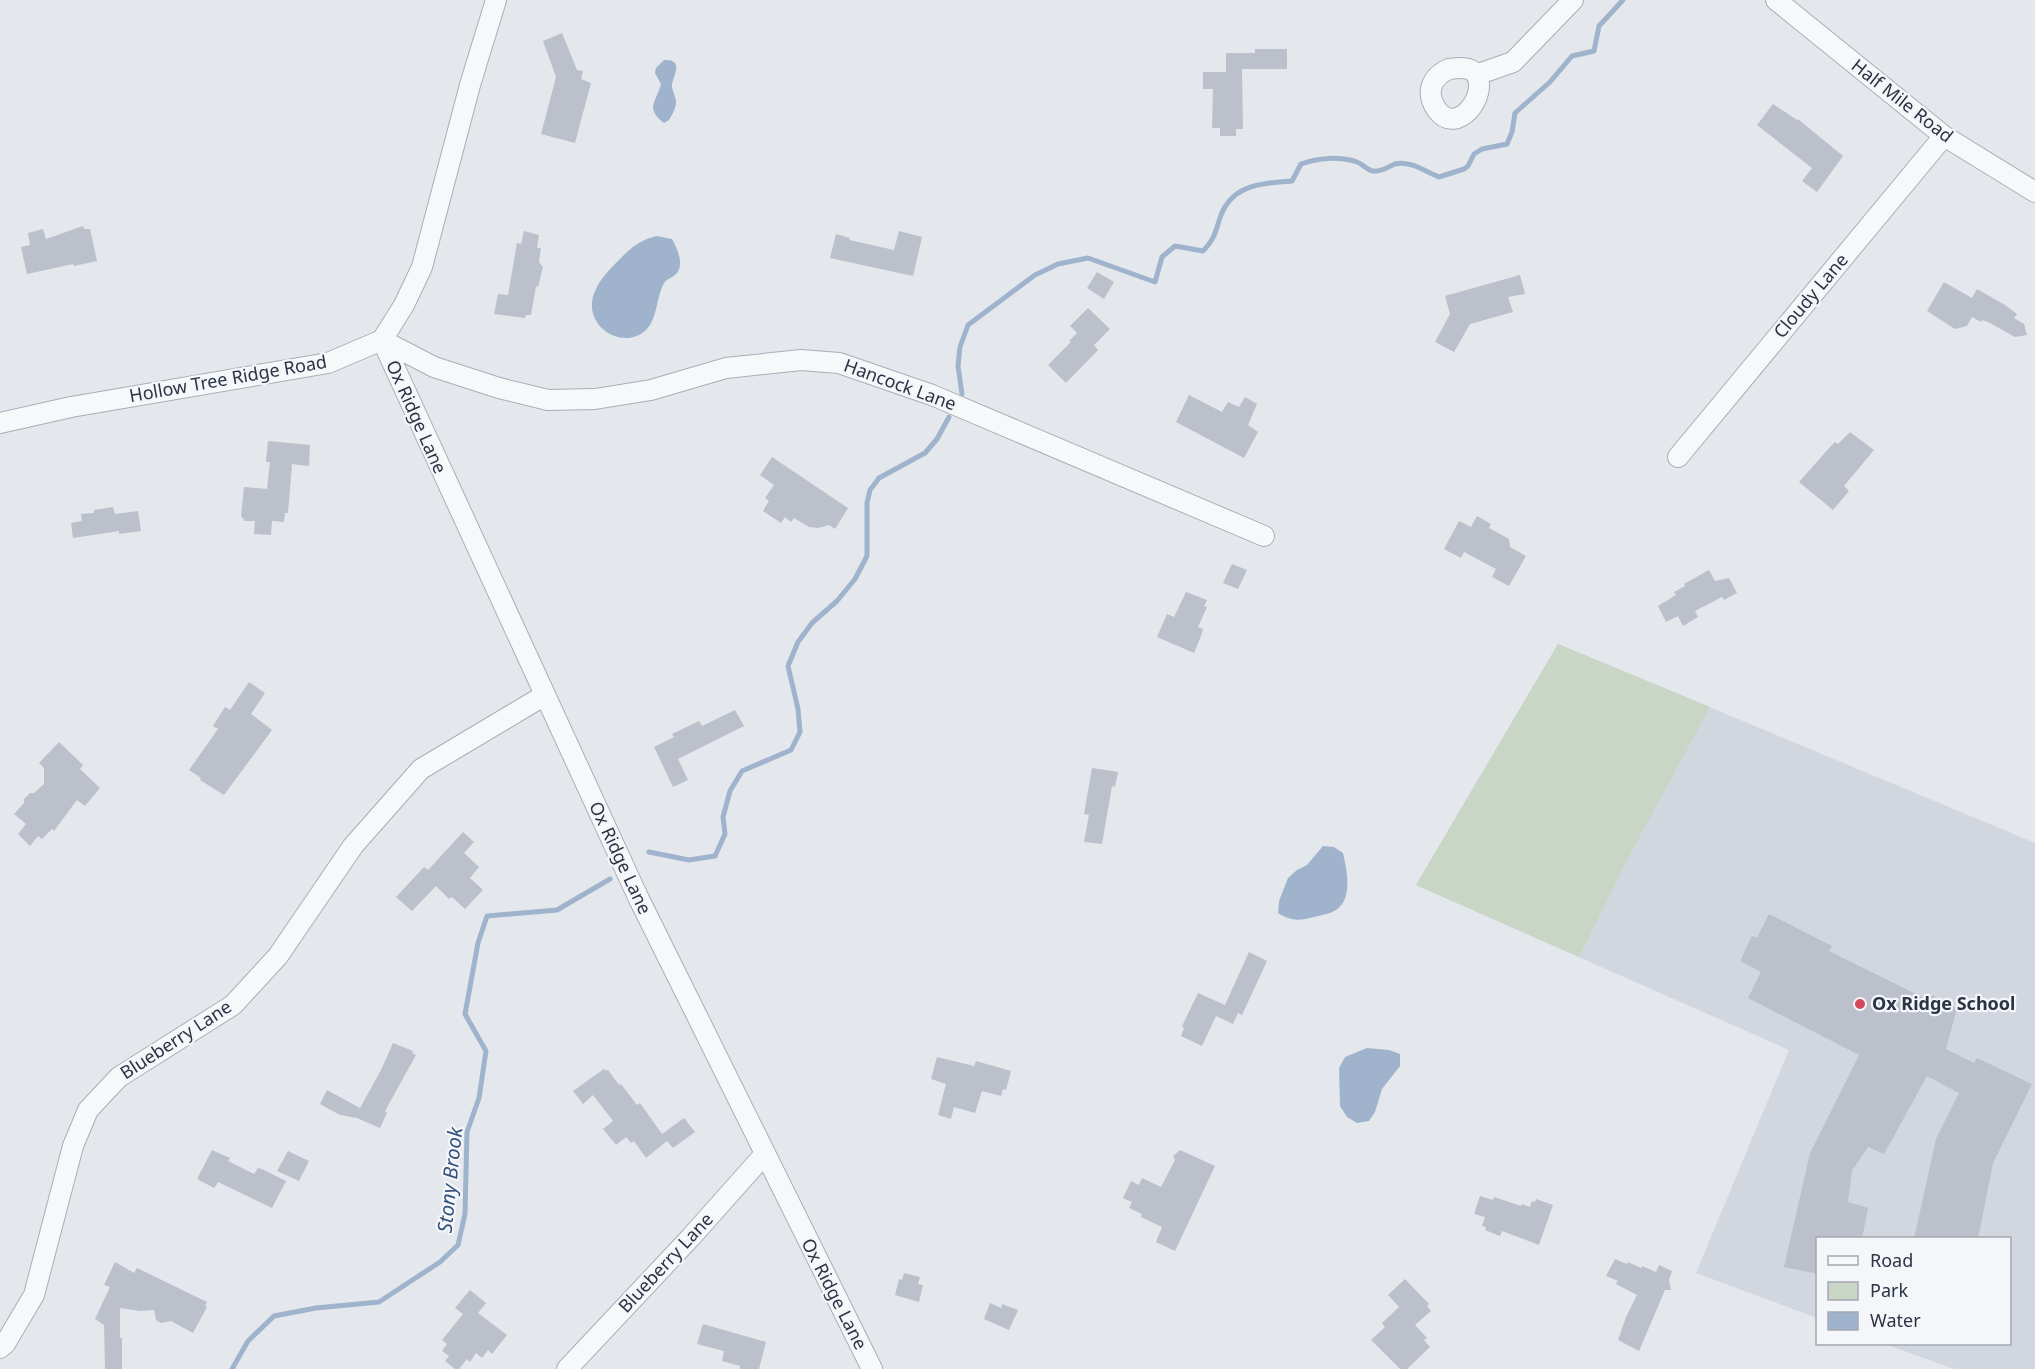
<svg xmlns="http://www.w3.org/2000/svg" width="2035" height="1369" font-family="'Noto Sans',sans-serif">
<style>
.built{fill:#d2d6de}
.green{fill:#c9d6c5}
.water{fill:#9fb4cc}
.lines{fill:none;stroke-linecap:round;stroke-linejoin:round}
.stream{stroke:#9fb4cc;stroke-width:5}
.building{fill:#bbc0ca}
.minor-casing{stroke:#a9aeb7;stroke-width:22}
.minor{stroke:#f7f8fa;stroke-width:20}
.poi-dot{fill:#d1495b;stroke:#f4f6f9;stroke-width:2}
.labels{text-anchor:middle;stroke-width:4.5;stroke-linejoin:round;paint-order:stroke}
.street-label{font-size:18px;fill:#2b3445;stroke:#f4f6f9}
.poi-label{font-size:18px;font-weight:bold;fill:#2b3445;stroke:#f4f6f9;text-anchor:start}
.water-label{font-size:20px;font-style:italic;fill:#34527a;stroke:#f4f6f9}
</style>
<rect width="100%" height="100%" fill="#e4e7ec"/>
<path class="built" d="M 1558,644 L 2035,843 L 2035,1369 L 1954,1369 L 1885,1344 L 2010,1344 L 2010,1238 L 1818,1238 L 1817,1318 L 1696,1273 L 1789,1050 L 1416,885 Z"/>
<path class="green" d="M 1558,644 L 1710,707 L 1628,858 L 1579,957 L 1416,885 Z"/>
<path class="water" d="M 664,60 C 683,59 675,73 672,84 C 671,89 676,96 676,102 C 676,108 672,115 669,120 L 664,123 C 644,108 657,101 661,84 L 655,73 L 656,68 Z
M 657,236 L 672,239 C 677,248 685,265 676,274 C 668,281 666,277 661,290 C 657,301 656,315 650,325 C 629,356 577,327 596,289 C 601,278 610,269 618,261 C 629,249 641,239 657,236 Z
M 1323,846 L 1334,847 L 1343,853 C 1347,870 1353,899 1336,910 C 1330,914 1321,915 1314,917 C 1299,921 1291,921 1278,913 L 1279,901 L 1288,878 L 1297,870 L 1307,865 Z
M 1367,1048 L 1389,1050 L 1400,1054 L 1400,1066 L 1382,1089 L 1375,1112 L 1369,1121 L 1357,1123 L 1347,1117 L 1340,1106 L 1339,1068 L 1345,1057 Z"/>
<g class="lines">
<path class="stream" d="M 962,394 L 958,366 L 960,347 L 968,325 L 1035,275 L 1058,264 L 1088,258 L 1155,282 L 1162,257 L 1175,246 L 1203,251 C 1216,237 1215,232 1221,215 C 1233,184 1263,183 1292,181 L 1301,164 C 1318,158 1339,156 1357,162 C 1363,164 1367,170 1373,171 C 1383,172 1387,167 1395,164 C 1410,160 1426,172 1439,177 L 1464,169 L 1468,166 L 1474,154 L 1482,149 L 1507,144 L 1512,132 L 1515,113 L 1550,82 L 1572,56 L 1594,51 L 1599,26 L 1623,0
M 649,852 L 689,860 L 715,856 L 725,834 L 723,817 L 730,791 L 742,771 L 791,750 L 800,732 L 798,709 L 788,666 L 798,642 L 812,623 L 837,601 L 855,579 L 867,556 L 867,503 L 870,490 L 879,478 L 925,453 L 937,439 L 949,417
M 232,1369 L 248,1341 L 274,1316 L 316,1308 L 379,1302 L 440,1262 L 458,1245 L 465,1214 L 467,1132 L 479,1098 L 486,1051 L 465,1014 L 478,943 L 487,916 L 557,910 L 610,879"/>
</g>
<path class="building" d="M 562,33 L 577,70 L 583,71 L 581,79 L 591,83 L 575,143 L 541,134 L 556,77 L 543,41 Z
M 1255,49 L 1287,49 L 1287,69 L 1242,69 L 1243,129 L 1236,129 L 1236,136 L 1220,136 L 1220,128 L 1212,128 L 1213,89 L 1203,89 L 1203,72 L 1226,72 L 1226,53 L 1255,53 Z
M 1773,104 L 1797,120 L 1798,119 L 1843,156 L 1817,192 L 1802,181 L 1812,168 L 1757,125 Z
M 83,226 L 84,229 L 90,229 L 97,261 L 74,266 L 73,264 L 27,274 L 21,247 L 30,245 L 28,233 L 43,229 L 46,239 Z
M 524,231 L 539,235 L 537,248 L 541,248 L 539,262 L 543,267 L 538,287 L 536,286 L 531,315 L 526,315 L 525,318 L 494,314 L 498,294 L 508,295 L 517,243 L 521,244 Z
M 899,231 L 922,237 L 913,276 L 830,258 L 836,234 L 850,238 L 849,240 L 894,250 Z
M 1097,272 L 1114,282 L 1104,299 L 1087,288 Z
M 1520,275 L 1525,294 L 1508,297 L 1513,312 L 1470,324 L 1454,352 L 1435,342 L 1450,314 L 1445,296 Z
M 1944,282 L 1972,298 L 1977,289 L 2005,305 L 2017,314 L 2014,318 L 2024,324 L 2027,335 L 2015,337 L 1990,323 L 1982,320 L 1981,322 L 1972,317 L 1967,326 L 1955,329 L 1927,311 Z
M 1088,308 L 1110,329 L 1094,345 L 1098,350 L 1066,383 L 1048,365 L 1071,342 L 1069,341 L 1077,333 L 1070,326 Z
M 1189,395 L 1222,412 L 1228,402 L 1239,407 L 1245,397 L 1257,404 L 1248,425 L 1258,432 L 1244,458 L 1176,422 Z
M 1850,432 L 1874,450 L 1844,486 L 1849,491 L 1833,510 L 1799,482 L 1830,447 L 1835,442 L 1838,444 Z
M 268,441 L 310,445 L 309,466 L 292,464 L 288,513 L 285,513 L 284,522 L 272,521 L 271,535 L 254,534 L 255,521 L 245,521 L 241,516 L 244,487 L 267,489 L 270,462 L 266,462 Z
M 772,457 L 848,508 L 835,529 L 829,525 L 818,528 L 809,527 L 794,518 L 791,522 L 785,517 L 781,523 L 763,511 L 769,501 L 765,498 L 774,485 L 760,475 Z
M 113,507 L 115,514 L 138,511 L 141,531 L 119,534 L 119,531 L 73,538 L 71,523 L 82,521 L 81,514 L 94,513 L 94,510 Z
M 1477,516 L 1491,524 L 1489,528 L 1509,539 L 1510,547 L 1526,556 L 1509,586 L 1492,577 L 1496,569 L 1464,552 L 1461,558 L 1444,549 L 1459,521 L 1471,527 Z
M 1232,564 L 1247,570 L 1238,589 L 1223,583 Z
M 1709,570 L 1715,581 L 1729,578 L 1737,593 L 1724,600 L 1722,597 L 1695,611 L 1698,617 L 1683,626 L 1678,616 L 1666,622 L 1658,606 L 1676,595 L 1674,592 L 1685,586 L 1684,584 Z
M 1186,592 L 1207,600 L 1204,606 L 1207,607 L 1198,627 L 1203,629 L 1201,636 L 1194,653 L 1157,637 L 1167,614 L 1174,617 Z
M 249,682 L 265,693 L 251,714 L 272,730 L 224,795 L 200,780 L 201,778 L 189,770 L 218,729 L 213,726 L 225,707 L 230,710 Z
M 735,710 L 744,726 L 678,759 L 688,780 L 673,787 L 654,747 L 674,737 L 672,734 L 699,721 L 702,726 Z
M 59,742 L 83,765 L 80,769 L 100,788 L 85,806 L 77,800 L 54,831 L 52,829 L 42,839 L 38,836 L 30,846 L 18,834 L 26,824 L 14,814 L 24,803 L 24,799 L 30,793 L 34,793 L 44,784 L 44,768 L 39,763 Z
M 1092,768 L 1118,772 L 1115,787 L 1112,786 L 1102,844 L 1084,842 L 1089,815 L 1084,814 Z
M 463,832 L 474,842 L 464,853 L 479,867 L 470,878 L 483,890 L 465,909 L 452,897 L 449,899 L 436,886 L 412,911 L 396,897 L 424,867 L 428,870 Z
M 1769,914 L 1832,946 L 1829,951 L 1930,1001 L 1932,995 L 1957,1008 L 1946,1049 L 1974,1063 L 1977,1058 L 2032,1084 L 1993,1163 L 1978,1239 L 1914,1239 L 1936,1139 L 1959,1093 L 1927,1076 L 1884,1154 L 1868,1147 L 1852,1171 L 1848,1202 L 1868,1208 L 1862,1239 L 1818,1239 L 1818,1274 L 1784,1267 L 1810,1153 L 1859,1055 L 1748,998 L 1761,972 L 1740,961 L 1752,936 L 1757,938 Z
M 1249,952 L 1267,961 L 1242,1015 L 1238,1013 L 1233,1024 L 1216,1016 L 1202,1046 L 1181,1036 L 1184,1028 L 1182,1027 L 1184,1022 L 1198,993 L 1225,1005 Z
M 393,1043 L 413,1051 L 412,1053 L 416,1055 L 385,1111 L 387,1113 L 380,1128 L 357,1118 L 340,1115 L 320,1104 L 327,1090 L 360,1108 L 381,1070 Z
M 937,1057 L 974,1066 L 976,1061 L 1011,1071 L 1006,1090 L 1003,1089 L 1001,1096 L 982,1091 L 975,1113 L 954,1107 L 951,1119 L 938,1115 L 946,1084 L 931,1079 Z
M 604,1069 L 606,1071 L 608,1070 L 619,1085 L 621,1084 L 637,1105 L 640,1103 L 662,1134 L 684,1118 L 695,1132 L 673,1148 L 667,1141 L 646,1158 L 634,1141 L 631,1143 L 626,1137 L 616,1145 L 603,1129 L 613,1121 L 593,1095 L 583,1104 L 573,1091 Z
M 212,1150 L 230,1158 L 228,1161 L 254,1174 L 258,1168 L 262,1169 L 286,1181 L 272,1208 L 218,1182 L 214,1188 L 197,1179 Z
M 1180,1150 L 1215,1166 L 1175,1251 L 1156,1242 L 1162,1227 L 1141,1217 L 1142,1214 L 1129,1208 L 1132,1202 L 1123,1198 L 1131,1181 L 1139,1185 L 1142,1178 L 1161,1187 L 1175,1160 L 1173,1156 Z
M 288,1151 L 309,1161 L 299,1181 L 277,1171 Z
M 1480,1196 L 1493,1200 L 1494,1197 L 1521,1206 L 1522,1204 L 1530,1207 L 1532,1201 L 1535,1202 L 1536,1199 L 1553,1205 L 1539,1245 L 1502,1231 L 1500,1236 L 1485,1230 L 1486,1227 L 1482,1226 L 1485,1217 L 1474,1214 Z
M 1615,1259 L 1627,1264 L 1628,1262 L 1641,1268 L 1642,1266 L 1656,1272 L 1659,1265 L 1672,1271 L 1669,1280 L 1671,1290 L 1665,1290 L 1639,1351 L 1618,1340 L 1626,1317 L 1637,1295 L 1616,1284 L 1618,1281 L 1606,1276 Z
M 115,1262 L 134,1273 L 137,1268 L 207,1302 L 205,1306 L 207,1307 L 193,1333 L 171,1321 L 161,1323 L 156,1320 L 154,1310 L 140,1311 L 120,1308 L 120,1338 L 122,1338 L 122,1369 L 105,1369 L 104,1325 L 95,1319 L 110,1287 L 104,1285 Z
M 904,1273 L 920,1277 L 918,1284 L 923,1285 L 919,1302 L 895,1295 L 899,1279 L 902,1280 Z
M 1405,1279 L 1429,1304 L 1427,1306 L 1431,1311 L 1415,1325 L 1427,1338 L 1424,1340 L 1430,1347 L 1407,1369 L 1400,1369 L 1371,1340 L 1385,1327 L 1382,1323 L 1399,1307 L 1388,1295 Z
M 470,1290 L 486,1303 L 478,1313 L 507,1335 L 492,1354 L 488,1350 L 482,1358 L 476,1353 L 470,1362 L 467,1359 L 459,1369 L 455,1369 L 445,1361 L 449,1356 L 442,1351 L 447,1344 L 442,1340 L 463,1314 L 455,1308 Z
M 990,1303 L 1001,1308 L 1002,1304 L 1018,1310 L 1009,1330 L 984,1319 Z
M 703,1324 L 766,1342 L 759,1369 L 740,1369 L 740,1366 L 722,1361 L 724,1351 L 697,1344 Z"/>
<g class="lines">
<defs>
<path id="minor" d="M 1776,0 L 1944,136 L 2035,192
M 1449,69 C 1457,68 1470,66 1476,74 C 1489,95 1457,137 1437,110 C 1425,93 1431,77 1449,69 Z
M 1476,75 L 1513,62 L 1573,0
M 382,340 L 638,897 L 872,1369
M 382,340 L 434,367 L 499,388 L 548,400 L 595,399 L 651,390 L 726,368 L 801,360 L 839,363 L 932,395 L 1264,536
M 0,423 L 71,407 L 328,363 L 382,340 L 404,305 L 422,267 L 470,85 L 496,0
M 1678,457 L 1944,136
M 0,1348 L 5,1344 L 34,1295 L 73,1146 L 88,1110 L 119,1077 L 233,1005 L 278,956 L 353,846 L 421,769 L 545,695
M 567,1369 L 691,1237 L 764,1155"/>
</defs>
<use href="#minor" class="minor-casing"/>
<use href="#minor" class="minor"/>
</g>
<circle class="poi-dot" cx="1860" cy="1004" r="6"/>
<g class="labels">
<g class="street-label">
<text transform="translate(1902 101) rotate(38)" y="6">Half Mile Road</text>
<text transform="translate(1811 296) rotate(-50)" y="6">Cloudy Lane</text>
<text transform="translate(228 379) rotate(-10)" y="6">Hollow Tree Ridge Road</text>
<text transform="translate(900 385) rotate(20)" y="6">Hancock Lane</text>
<text transform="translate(416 417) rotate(66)" y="6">Ox Ridge Lane</text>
<text transform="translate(620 858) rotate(65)" y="6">Ox Ridge Lane</text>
<text transform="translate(176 1040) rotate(-33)" y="6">Blueberry Lane</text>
<text transform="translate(666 1263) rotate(-47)" y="6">Blueberry Lane</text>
<text transform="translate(834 1294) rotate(63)" y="6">Ox Ridge Lane</text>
</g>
<g class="poi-label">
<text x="1872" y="1010">Ox Ridge School</text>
</g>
<g class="water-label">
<text transform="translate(450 1180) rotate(-84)" y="7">Stony Brook</text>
</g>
</g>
<rect x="1816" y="1237" width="195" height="108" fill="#f4f6f9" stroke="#a4a8b1" stroke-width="1.5"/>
<rect x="1828" y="1256" width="30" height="9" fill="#f7f8fa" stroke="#a4a8b1" stroke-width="1.5"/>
<text x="1870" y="1267" font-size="18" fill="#2b3445">Road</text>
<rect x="1828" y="1282" width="30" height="18" fill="#c9d6c5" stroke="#a4a8b1" stroke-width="1.5"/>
<text x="1870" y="1297" font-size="18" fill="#2b3445">Park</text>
<rect x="1828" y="1312" width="30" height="18" fill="#9fb4cc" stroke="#a4a8b1" stroke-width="1.5"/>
<text x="1870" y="1327" font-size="18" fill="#2b3445">Water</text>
</svg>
